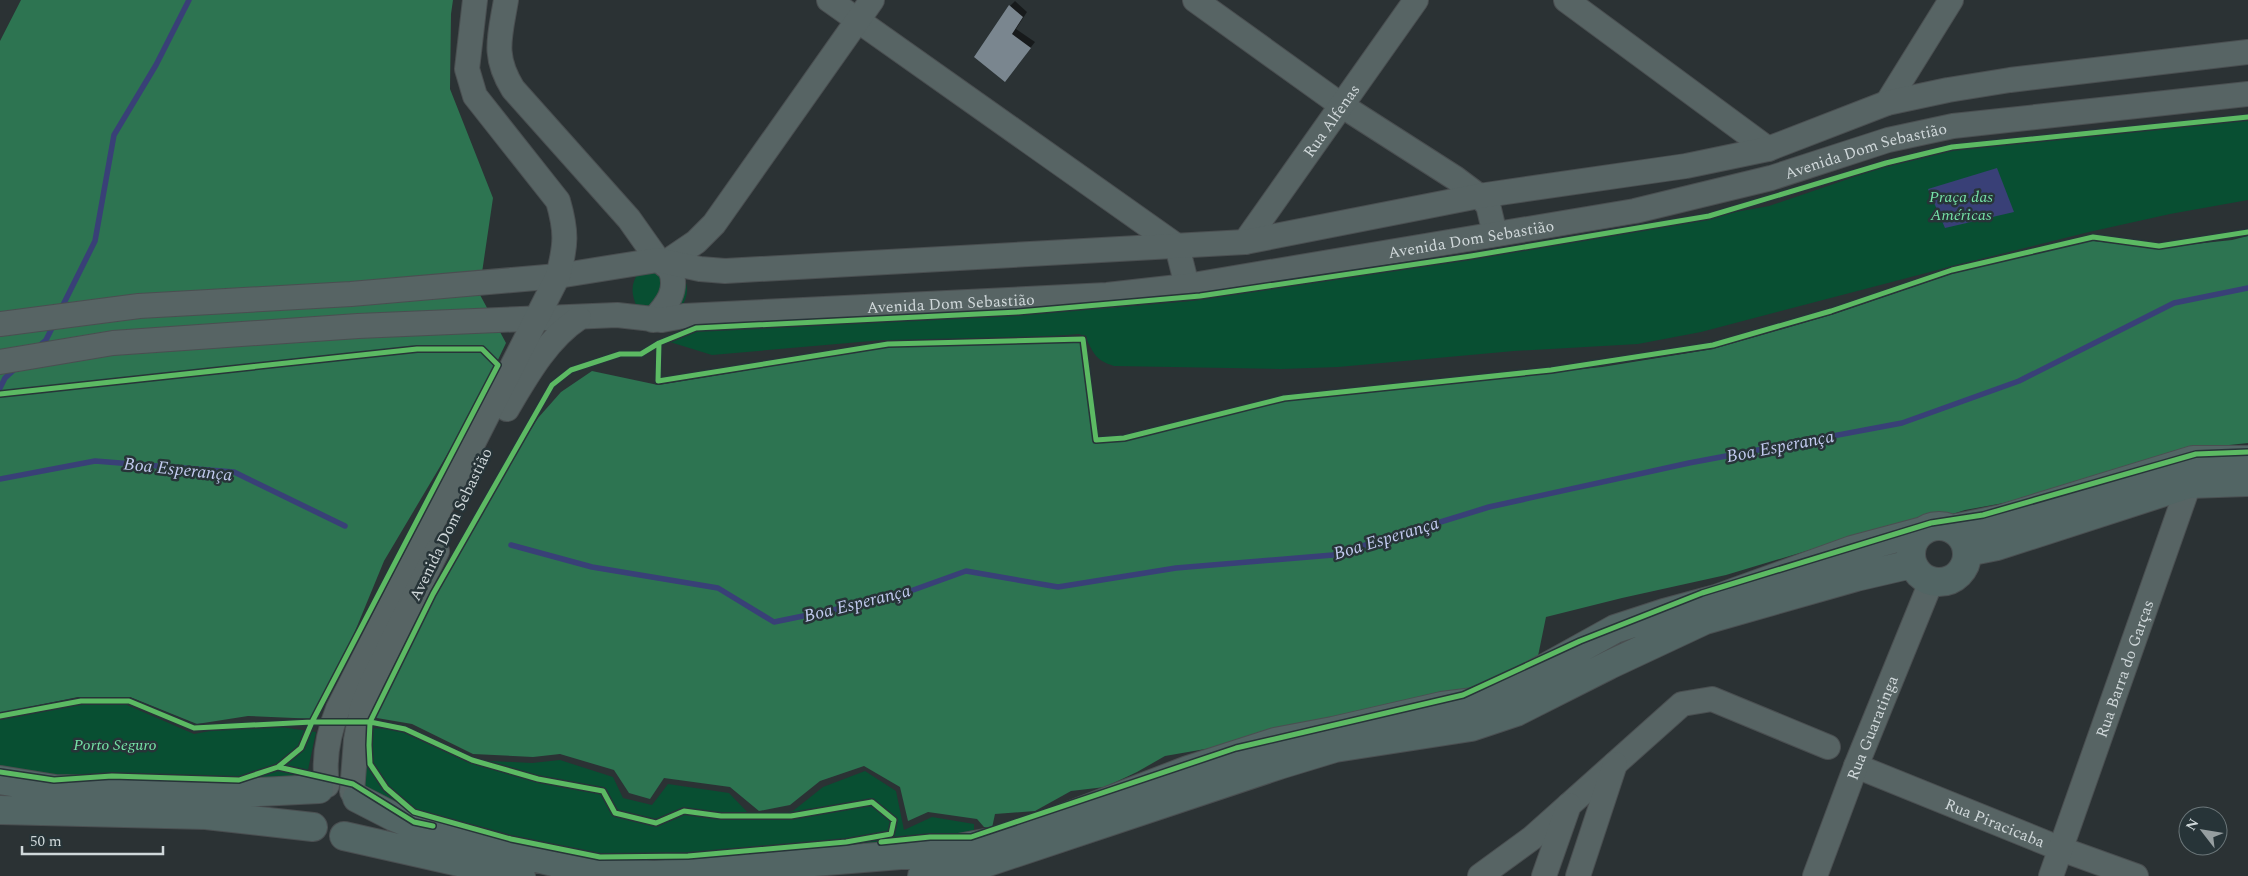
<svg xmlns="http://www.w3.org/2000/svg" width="2248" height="876" font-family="Spectral,serif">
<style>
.green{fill:#084f32}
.forest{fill:#2d7451}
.water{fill:#394077}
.shadow{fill:#0007}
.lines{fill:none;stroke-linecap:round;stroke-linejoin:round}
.stream{stroke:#394077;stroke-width:5.5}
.building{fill:#7a868f}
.minor-casing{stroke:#4a4f51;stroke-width:26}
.major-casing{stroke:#4a4f51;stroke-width:30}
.minor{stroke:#576464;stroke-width:24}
.major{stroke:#526564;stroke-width:28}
.cycleway-casing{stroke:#273438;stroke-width:8}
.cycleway{stroke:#5cba63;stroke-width:5}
.labels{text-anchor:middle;stroke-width:5;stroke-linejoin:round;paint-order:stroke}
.street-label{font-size:16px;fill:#d0d8da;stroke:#273438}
.park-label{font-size:16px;font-style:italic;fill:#76e2a7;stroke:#273438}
.water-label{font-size:18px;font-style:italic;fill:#c2caef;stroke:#273438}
</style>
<rect width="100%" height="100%" fill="#2b3234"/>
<path class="green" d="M 2248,117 L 2248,200 L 2170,214 L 2089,232 L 1953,266 L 1701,332 L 1638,344 L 1514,351 L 1338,367 L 1281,369 L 1114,366 C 1095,360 1094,354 1085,336 L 1079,334 L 982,342 L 883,340 L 712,355 L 670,342 L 672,339 L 698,331 L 1119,307 L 1191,301 L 1624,232 L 1769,206 L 1886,166 L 1954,148 L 2037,135 L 2087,134 Z
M 639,272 L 682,273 C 689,285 689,297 680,309 L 638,309 C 631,295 630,284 639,272 Z
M 79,704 L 127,705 L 194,734 L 252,723 L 316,732 L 305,784 L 0,776 L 0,720 Z
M 362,728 L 405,729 L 472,760 L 532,763 L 560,760 L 613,777 L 623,798 L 652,805 L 668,784 L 729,793 L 754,819 L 793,811 L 823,787 L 865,771 L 896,791 L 904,830 L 932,817 L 974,824 L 974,836 L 654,869 L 439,829 L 359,784 Z"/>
<path class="forest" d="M 21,0 L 453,0 L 451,14 L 450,89 L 493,198 L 479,293 L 506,343 L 476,406 L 384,561 L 351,641 L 328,686 L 317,719 L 248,716 L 197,724 L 130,697 L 78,697 L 0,713 L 0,41 Z
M 2248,236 L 2248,443 L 2173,451 L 2099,479 L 2043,496 L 1965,510 L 1874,539 L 1833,543 L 1726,575 L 1622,598 L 1546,617 L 1538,656 L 1487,685 L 1409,700 L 1272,731 L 1211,748 L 1165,756 L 1137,772 L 1105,787 L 1071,791 L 1035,811 L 995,814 L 992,828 L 984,827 L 977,819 L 928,812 L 908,821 L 900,787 L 864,766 L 820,781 L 790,805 L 759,811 L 730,787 L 664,778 L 650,799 L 629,793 L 614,770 L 560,754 L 533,757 L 473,754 L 412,724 L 371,717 L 433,594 L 488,497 L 538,418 L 561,392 L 592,371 L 658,385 L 888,347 L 1082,342 L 1094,443 L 1125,441 L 1284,400 L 1602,367 L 1713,349 L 1831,315 L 1951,274 L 2085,240 L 2157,248 L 2232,240 Z"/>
<path class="water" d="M 1997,168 L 2014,212 L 1945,228 L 1928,189 Z"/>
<path class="shadow" d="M 1015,1 L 1027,12 L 1016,29 L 1035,42 L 1005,80 L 1010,6 Z"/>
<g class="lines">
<path class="stream" d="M 61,309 L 95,241 L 114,135 L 156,65 L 189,0
M 38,347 L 46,340 L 54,324
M 0,388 L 5,378 L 17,367
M 0,479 L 95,461 L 234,472 L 345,526
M 511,545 L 592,567 L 718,588 L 774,622 L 891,598 L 966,571 L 1058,587 L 1176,568 L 1333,555 L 1489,507 L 1689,463 L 1902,423 L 2019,381 L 2174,303 L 2248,288"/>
</g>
<path class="building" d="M 1009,5 L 1023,17 L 1012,34 L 1031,48 L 1005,82 L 974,57 Z"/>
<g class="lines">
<defs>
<g id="minor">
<path d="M 506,0 C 500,37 492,55 513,89 L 629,219 L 658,260"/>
<path d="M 829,0 L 1177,246 L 1187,286"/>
<path d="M 1195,0 L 1341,105 L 1455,178 L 1479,196 L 1488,205 L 1495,234"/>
<path d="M 1566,0 L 1768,149"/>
<path d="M 1887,103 L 1951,0"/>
<path id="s1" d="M 1245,242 L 1416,0"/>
<path d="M 668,261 L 696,242 L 714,224 L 872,0"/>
<path d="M 653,320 C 667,305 679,290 670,269 L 660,261"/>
<path d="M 0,324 L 139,306 L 351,294 L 558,276 L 658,260 L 700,269 L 725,271 L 1245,242 L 1479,196 L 1686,166 L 1768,149 L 1887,103 L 1948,90 L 2010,80 L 2248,52"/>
<path id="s2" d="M 0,362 L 113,343 L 358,326 L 617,315 L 662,320 L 684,316 L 1107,295 L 1187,286 L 1635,211 L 1771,178 L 1888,140 L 1953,126 L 2248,94"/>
<path d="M 507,409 C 526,377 547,339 579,318"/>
<path id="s3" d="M 1856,766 L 2061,849 L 2136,876"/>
<path d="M 327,785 C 323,758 328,734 338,709 L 558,276 C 566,245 567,232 558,201 L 475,96 L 467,69 L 475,0"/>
<path d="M 352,792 L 356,740 L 362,708 L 371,684 L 437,551"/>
<path d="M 1480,876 L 1532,838 L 1682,704 L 1712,699 L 1828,747"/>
<path d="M 1544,876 L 1569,805"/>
<path d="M 1578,876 L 1615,764"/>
<path id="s4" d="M 1815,876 L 1856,766 L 1931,582"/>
<path id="s5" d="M 2051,876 L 2189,484 L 2191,469"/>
</g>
<path id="major" d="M1911 554a28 28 0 1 1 56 0a28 28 0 1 1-56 0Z
M 1952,529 L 2001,519 L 2193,460 L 2248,460
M 1967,552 L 1997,546 L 2189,484 L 2248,482
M 0,780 L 55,789 L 238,793 L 319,789
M 357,798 L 394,817 L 434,833 L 553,862 L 653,875 L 938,852 L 1012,838 L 1188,770 L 1275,742 L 1333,731 L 1442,706 L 1474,702 L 1507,689 L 1615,629 L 1664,613 L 1716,599 L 1852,550 L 1923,531
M 0,810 L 206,815 L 313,827
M 344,836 L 521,876
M 922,876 L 964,870 L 1279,765 L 1335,748 L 1471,727 L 1516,712 L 1609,665 L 1705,620 L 1856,577 L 1912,564"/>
</defs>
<use href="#minor" class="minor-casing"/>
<use href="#major" class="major-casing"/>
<use href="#minor" class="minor"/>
<use href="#major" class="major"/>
<defs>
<path id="cycleway" d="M 659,343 L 658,381 L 888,344 L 1083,339 L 1096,440 L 1124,438 L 1284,398 L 1551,370 L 1713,345 L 1831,311 L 1952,270 L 2093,237 L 2159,246 L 2248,232
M 0,394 L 417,349 L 482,349 L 498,365 L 312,722 L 370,722 L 405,729 L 472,760 L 538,779 L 603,791 L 615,813 L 656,823 L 684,811 L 721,816 L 791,816 L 872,802 L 894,820 L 891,834 L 846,842 L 688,856 L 600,857 L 511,839 L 414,812 L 386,788 L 370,764 L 369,745 L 370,722 L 433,594 L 552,385 L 571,370 L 620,354 L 641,354 L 659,343 L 696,328 L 1018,312 L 1200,296 L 1471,256 L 1709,216 L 1886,163 L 1952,147 L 2248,117
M 0,716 L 81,701 L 129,701 L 194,728 L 312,722 L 301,748 L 278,767 L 239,780 L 112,776 L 54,780 L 0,772
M 278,767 L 353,784 L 414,822 L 433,826
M 881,842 L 930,837 L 971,837 L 1236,748 L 1463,695 L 1580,641 L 1702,593 L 1931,523 L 1983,515 L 2196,454 L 2248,452"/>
</defs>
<use href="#cycleway" class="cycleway-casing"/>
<use href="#cycleway" class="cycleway"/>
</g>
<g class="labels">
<g class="street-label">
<text dy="6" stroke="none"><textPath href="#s1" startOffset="149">Rua Alfenas</textPath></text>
<text dy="6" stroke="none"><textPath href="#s2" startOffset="1884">Avenida Dom Sebastião</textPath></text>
<text dy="6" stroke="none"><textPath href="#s2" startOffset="1479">Avenida Dom Sebastião</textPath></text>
<text dy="6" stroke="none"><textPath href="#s2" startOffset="954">Avenida Dom Sebastião</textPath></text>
<text transform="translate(450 524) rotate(-64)" y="6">Avenida Dom Sebastião</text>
<text dy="6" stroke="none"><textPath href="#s5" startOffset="220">Rua Barra do Garças</textPath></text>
<text dy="6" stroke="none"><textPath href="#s4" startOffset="159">Rua Guaratinga</textPath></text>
<text dy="6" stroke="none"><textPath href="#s3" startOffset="150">Rua Piracicaba</textPath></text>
</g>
<g class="park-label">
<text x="1961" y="202">Praça das<tspan x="1961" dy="18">Américas</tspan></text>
<text x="115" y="750">Porto Seguro</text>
</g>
<g class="water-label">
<text transform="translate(1780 446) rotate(-11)" y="6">Boa Esperança</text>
<text transform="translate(178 469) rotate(6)" y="6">Boa Esperança</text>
<text transform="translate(1386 538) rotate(-17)" y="6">Boa Esperança</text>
<text transform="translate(857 603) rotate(-14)" y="6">Boa Esperança</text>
</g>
</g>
<g transform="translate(2203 831) rotate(301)"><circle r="24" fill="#273438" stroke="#6b7679"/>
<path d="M0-4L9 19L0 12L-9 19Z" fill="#969ea0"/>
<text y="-8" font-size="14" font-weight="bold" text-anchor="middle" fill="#d0d8da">N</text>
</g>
<path d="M22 846v8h141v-8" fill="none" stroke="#d0d8da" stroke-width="2.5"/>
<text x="30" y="846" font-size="15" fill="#d0d8da" stroke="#273438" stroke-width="4" paint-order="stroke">50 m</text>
</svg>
